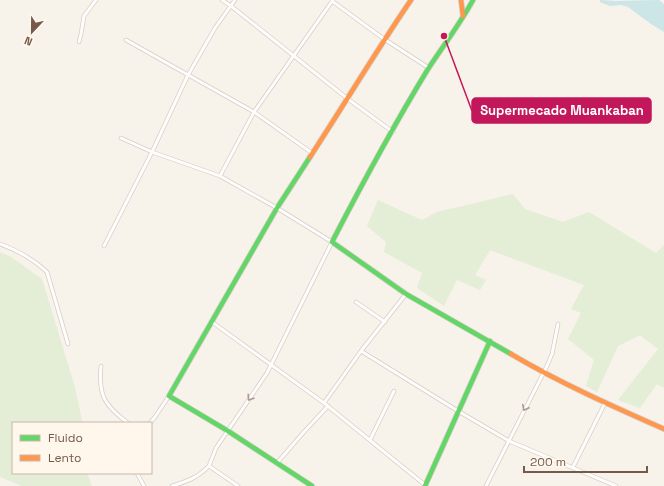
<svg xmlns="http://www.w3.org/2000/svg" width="664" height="486" font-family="'Space Grotesk',sans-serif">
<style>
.green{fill:#e4edd5}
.water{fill:#cce5e6}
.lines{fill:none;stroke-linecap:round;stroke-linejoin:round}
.street-casing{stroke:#d6cec7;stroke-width:4.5}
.fast-casing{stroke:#d6cec6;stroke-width:6}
.slow-casing{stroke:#d6cec6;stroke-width:6}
.street{stroke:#fefdfc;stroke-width:3}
.fast{stroke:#63d668;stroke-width:4.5}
.slow{stroke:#ff974d;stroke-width:4.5}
.oneway{stroke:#ac9b92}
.leader{fill:none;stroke:#c2185b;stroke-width:1.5}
.callout-dot{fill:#c2185b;stroke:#fff7ec;stroke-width:1.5}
.callout{fill:#c2185b;stroke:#c2185b;stroke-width:1.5}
.callout-label{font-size:13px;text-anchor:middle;font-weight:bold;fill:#fff}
</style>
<rect width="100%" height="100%" fill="#f7f2ea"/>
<path class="green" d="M 513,194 L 525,209 L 563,222 L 589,212 L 656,253 L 664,245 L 664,388 L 657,384 L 640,408 L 618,400 L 658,349 L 640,335 L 618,346 L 597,392 L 586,386 L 594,360 L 568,339 L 581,313 L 571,309 L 584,285 L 490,250 L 475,275 L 486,280 L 480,290 L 457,280 L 444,306 L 417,288 L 422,273 L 384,252 L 386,242 L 367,226 L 378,200 L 422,220 L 437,212 Z
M 0,252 L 11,257 L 42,279 L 74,384 L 82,420 L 82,423 L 13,423 L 13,473 L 87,473 L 92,486 L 22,486 L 0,477 Z"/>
<path class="water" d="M 600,0 L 616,1 L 659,0 L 664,4 L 664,32 L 651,24 L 628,7 L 621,5 L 610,6 L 600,2 Z"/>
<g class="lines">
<defs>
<path id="street" d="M 222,0 L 231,6 L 348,99 L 393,132
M 332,1 L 384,39 L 429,68
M 126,40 L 254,112 L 312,153
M 79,42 L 81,34 L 84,16 L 96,0
M 121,138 L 152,152 L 220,176 L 277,208 L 332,242 L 267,373 L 216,448 L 209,466 L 238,486
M 220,176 L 254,112 L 333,0
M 0,244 C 17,250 34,260 47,272 L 68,344
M 104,246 L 152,152 L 188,75 L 215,28 L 235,0
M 356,302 L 385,322
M 212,322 L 324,403 L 425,485
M 361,351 L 458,411 L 509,441 L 616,486
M 101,366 C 98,396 105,406 128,423
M 324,403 L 361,351 L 406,294
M 150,423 L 155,417 L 169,396
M 370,440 L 394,391
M 277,463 L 303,433 L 328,406
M 573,467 L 605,403
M 137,473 L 144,486
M 172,486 C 188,481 197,478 209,466
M 486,486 L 547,366 L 552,354 L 558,324"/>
<path id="fast" d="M 473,0 C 460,24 443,46 428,69 C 394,125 362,184 332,242 L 406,294 L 511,354
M 310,157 L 277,208 L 169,396 L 228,431 L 312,486
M 425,486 L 490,341"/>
<path id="slow" d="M 461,0 L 463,16
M 310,157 C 344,105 376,51 411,0
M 511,354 C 560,383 612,406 664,429"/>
</defs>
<use href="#street" class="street-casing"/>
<use href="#fast" class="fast-casing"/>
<use href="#slow" class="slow-casing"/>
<use href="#street" class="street"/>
<use href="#fast" class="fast"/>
<use href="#slow" class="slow"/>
</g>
<defs><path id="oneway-chevron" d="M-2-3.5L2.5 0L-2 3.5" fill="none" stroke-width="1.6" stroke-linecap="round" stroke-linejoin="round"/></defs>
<g class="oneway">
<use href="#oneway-chevron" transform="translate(250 398) rotate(124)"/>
<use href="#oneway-chevron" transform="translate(525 408) rotate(117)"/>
</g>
<path class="leader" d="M444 36L472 111"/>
<circle class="callout-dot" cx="444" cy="36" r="4"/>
<rect class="callout" x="472" y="98" width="179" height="25" rx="4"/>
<g class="callout-label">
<text x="562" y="115">Supermecado Muankaban</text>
</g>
<rect x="12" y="422" width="140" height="52" fill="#fff7ec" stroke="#c8b8ac"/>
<rect x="20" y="435" width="20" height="6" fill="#63d668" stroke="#c8b8ac"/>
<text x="48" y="442" font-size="12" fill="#75594b">Fluido</text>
<rect x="20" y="455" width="20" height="6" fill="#ff974d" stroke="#c8b8ac"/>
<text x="48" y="462" font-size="12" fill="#75594b">Lento</text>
<g transform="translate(32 32) rotate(202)" stroke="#fff7ec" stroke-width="3" paint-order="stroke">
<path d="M0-3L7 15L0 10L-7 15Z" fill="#75594b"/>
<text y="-6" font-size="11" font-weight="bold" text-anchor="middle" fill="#75594b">N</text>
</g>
<path d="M524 466v6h123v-6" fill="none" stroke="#75594b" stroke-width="2"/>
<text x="530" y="466" font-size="12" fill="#75594b" stroke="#fff7ec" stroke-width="3" paint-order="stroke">200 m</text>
</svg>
